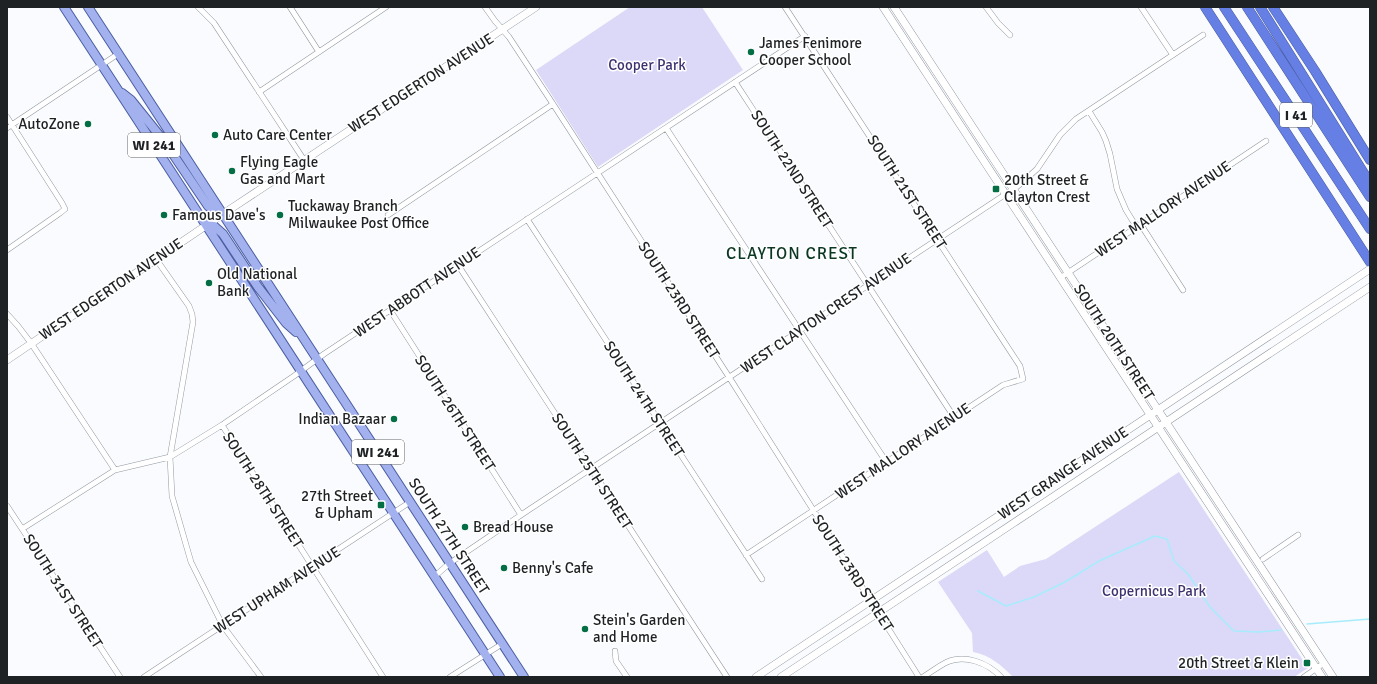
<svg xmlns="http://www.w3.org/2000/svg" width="1377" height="684" font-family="Signika,sans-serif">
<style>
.green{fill:#dcd9f8}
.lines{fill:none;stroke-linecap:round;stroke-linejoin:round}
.stream{stroke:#a7ecfd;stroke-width:1.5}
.street-casing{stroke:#9399a0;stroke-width:6}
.secondary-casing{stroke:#9399a0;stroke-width:8}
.primary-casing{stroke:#4c5ea1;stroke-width:10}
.highway-casing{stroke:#4c5ea1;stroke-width:10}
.street{stroke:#fff;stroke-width:5}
.secondary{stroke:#fff;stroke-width:7}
.primary{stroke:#a3b2ef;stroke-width:8}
.highway{stroke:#657fe4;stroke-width:9}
.poi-dot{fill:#046e45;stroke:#fff;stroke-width:1.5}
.labels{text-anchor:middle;stroke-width:3;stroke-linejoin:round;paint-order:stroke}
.shield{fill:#fff;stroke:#626466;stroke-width:1}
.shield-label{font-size:14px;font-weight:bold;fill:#1f2224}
.poi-label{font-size:15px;fill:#1f2224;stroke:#fff;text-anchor:start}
.park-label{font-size:15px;fill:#3e326f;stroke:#fff}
.street-label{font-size:15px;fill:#1f2224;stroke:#fff}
.quarter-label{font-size:17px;letter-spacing:1px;fill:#0c3823;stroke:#fff}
</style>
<rect width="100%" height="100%" fill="#f9fbfe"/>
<path class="green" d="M 630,7 L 702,7 L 743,70 L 598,167 L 536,70 Z
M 1179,472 L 1308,668 L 1294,677 L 1013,677 C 1001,665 990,655 973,652 L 972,633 L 938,582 L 987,550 L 1004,577 L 1020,566 L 1046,559 Z"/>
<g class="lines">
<path class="stream" d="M 978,591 L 1006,606 L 1034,597 L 1065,582 L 1099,561 L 1155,536 L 1167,539 L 1174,561 L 1188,574 L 1210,607 L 1234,631 L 1259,632 L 1281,630
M 1307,624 L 1370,619"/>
<defs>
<path id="street" d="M 198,7 L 214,23 L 304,160
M 290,7 L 319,52
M 485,7 L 495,21 L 509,37 L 553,104 L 729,377 L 919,677
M 986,7 L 998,23 L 1010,35
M 1141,7 L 1173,55
M 735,82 L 954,417
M 259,92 L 386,7
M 1089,111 L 1102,132 L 1106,141 L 1110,154 L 1117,189 L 1126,210 L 1134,223 L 1143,228 L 1183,290
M 7,117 L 62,203 L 65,209 L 60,213 L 7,250
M 7,128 L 118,54
M 666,128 L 887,463
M 388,215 L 553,104
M 527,219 L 762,579
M 156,259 L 189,306 L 192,314 L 193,322 L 170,457 L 172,496 L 191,562 L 223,626 L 261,677
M 458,265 L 727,677
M 1060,278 L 1266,141
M 390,310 L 521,515
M 7,314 L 18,326 L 31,343 L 115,470
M 222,425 L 383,677
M 7,506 L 120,677
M 22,529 L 115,470 L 170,457 L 222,425 L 294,376 L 324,354 L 458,265 L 805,36
M 746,555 L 1003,385 L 1023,379 L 1020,366 L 785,7
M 1263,559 L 1298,535
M 435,576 L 450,563 L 527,511 L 1018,186 L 1037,169 L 1060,135 L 1076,119 L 1203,35
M 615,651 L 616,661 L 627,677
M 144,677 L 410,502
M 450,677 L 502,644
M 923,677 C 931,672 939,666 947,662 C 965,654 988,663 1001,677
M 1304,677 L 1324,663"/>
<path id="secondary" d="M 883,7 L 1322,677
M 894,7 L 1333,677
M 7,360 L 232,208 L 536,7
M 756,677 L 1370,269
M 781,677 L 1370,287"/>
<path id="primary" d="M 64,7 L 500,677
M 88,7 L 524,677
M 122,93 L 131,100 L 164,141 L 208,206 L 216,213 L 223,214
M 207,225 L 214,226 L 223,234 L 258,287 L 286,323 L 296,332"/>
<path id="highway" d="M 1205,7 L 1370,262
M 1224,7 L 1370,229
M 1247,7 L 1370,197
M 1260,7 L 1370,183
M 1273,7 L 1315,71 L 1370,160"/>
</defs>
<use href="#street" class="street-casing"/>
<use href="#secondary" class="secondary-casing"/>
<use href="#primary" class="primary-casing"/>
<use href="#highway" class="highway-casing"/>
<use href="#street" class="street"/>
<use href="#secondary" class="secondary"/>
<use href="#primary" class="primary"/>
<use href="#highway" class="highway"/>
</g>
<g class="poi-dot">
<circle cx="751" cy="52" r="4"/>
<circle cx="88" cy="124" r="4"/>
<circle cx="215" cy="135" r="4"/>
<circle cx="232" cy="171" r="4"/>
<rect x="992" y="185" width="8" height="8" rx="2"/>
<circle cx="164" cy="215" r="4"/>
<circle cx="280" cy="215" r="4"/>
<circle cx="209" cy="283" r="4"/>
<circle cx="394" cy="419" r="4"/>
<rect x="377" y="501" width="8" height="8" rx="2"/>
<circle cx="465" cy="527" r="4"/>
<circle cx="504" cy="568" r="4"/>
<circle cx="585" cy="629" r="4"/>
<rect x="1303" y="659" width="8" height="8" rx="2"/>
</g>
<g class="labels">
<g class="shield">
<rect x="1280" y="103" width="32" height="24" rx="3"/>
<rect x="128" y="133" width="52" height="24" rx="3"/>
<rect x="352" y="440" width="52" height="24" rx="3"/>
</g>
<g class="shield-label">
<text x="1296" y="120">I 41</text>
<text x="154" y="150">WI 241</text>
<text x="378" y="457">WI 241</text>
</g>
<g class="poi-label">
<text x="759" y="48">James Fenimore<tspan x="759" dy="17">Cooper School</tspan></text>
<text x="80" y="129" text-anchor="end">AutoZone</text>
<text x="223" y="140">Auto Care Center</text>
<text x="240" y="167">Flying Eagle<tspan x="240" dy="17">Gas and Mart</tspan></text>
<text x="1004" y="185">20th Street &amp;<tspan x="1004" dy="17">Clayton Crest</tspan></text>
<text x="288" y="211">Tuckaway Branch<tspan x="288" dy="17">Milwaukee Post Office</tspan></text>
<text x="172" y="220">Famous Dave's</text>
<text x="217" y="279">Old National<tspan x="217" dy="17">Bank</tspan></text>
<text x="386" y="424" text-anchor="end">Indian Bazaar</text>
<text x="373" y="501" text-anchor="end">27th Street<tspan x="373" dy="17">&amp; Upham</tspan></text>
<text x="473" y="532">Bread House</text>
<text x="512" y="573">Benny's Cafe</text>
<text x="593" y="625">Stein's Garden<tspan x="593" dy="17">and Home</tspan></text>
<text x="1299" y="668" text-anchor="end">20th Street &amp; Klein</text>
</g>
<g class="park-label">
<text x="647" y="70">Cooper Park</text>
<text x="1154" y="596">Copernicus Park</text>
</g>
<g class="street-label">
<text transform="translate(421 83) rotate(-33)" y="5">WEST EDGERTON AVENUE</text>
<text transform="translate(792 169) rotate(57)" y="5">SOUTH 22ND STREET</text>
<text transform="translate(907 192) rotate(57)" y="5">SOUTH 21ST STREET</text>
<text transform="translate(1163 209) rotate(-34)" y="5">WEST MALLORY AVENUE</text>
<text transform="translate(111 289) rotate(-34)" y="5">WEST EDGERTON AVENUE</text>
<text transform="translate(417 292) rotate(-34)" y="5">WEST ABBOTT AVENUE</text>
<text transform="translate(679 300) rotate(57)" y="5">SOUTH 23RD STREET</text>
<text transform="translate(826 313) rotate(-34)" y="5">WEST CLAYTON CREST AVENUE</text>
<text transform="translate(1114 342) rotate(57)" y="5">SOUTH 20TH STREET</text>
<text transform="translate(644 399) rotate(57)" y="5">SOUTH 24TH STREET</text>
<text transform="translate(455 413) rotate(57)" y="5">SOUTH 26TH STREET</text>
<text transform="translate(903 451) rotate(-34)" y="5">WEST MALLORY AVENUE</text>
<text transform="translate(592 471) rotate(57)" y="5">SOUTH 25TH STREET</text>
<text transform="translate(1063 473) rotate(-34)" y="5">WEST GRANGE AVENUE</text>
<text transform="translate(263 490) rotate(57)" y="5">SOUTH 28TH STREET</text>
<text transform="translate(449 536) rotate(57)" y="5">SOUTH 27TH STREET</text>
<text transform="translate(853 573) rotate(57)" y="5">SOUTH 23RD STREET</text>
<text transform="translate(277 590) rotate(-33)" y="5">WEST UPHAM AVENUE</text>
<text transform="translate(63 591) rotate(57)" y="5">SOUTH 31ST STREET</text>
</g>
<g class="quarter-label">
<text x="792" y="259">CLAYTON CREST</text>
</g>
</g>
<rect width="1377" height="684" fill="none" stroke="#1f2224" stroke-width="16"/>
</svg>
